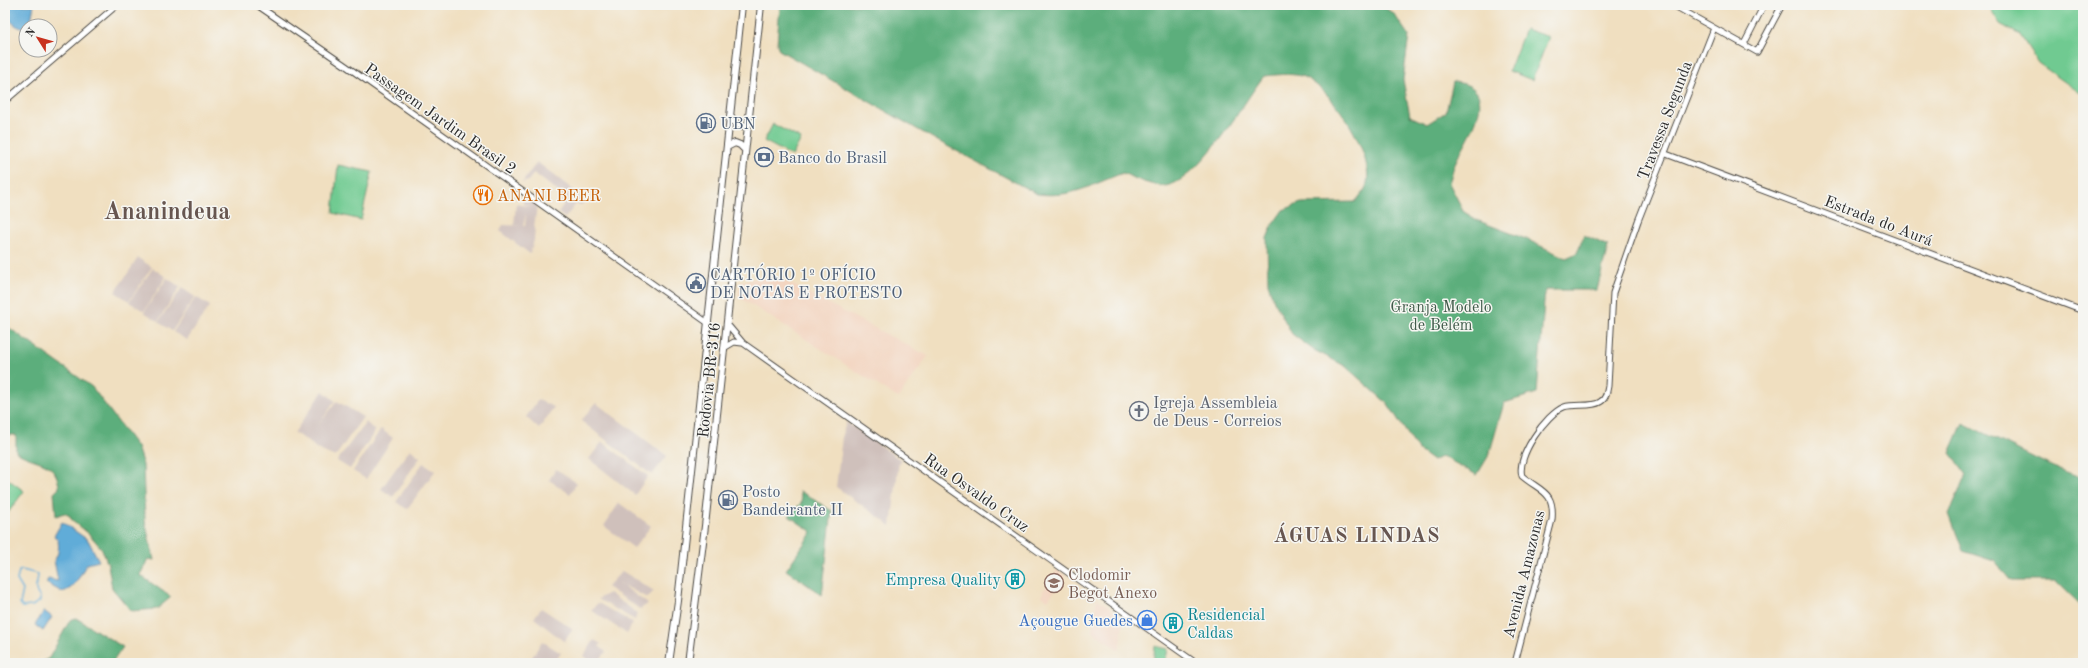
<svg xmlns="http://www.w3.org/2000/svg" width="2088" height="668" font-family="'Old Standard TT',serif">
<style>
.built{fill:#f3d4bf}
.industrial{fill:#cfc0bb}
.green{fill:#70ca91;stroke:#4e7a5e}
.forest{fill:#5cae7b;stroke:#446c53}
.water{fill:#60acd8;stroke:#466c82}
.lines{fill:none;stroke-linecap:round;stroke-linejoin:round}
.stream{stroke:#60acd8;stroke-width:1.5}
.tertiary-casing{stroke:#494641;stroke-width:7}
.trunk-casing{stroke:#494641;stroke-width:8}
.tertiary{stroke:#fff;stroke-width:5}
.trunk{stroke:#fff;stroke-width:6}
.labels{text-anchor:middle;stroke-width:3;stroke-linejoin:round;paint-order:stroke}
.street-label{font-size:16px;fill:#2b2b2b;stroke:#f6f6f2}
.service-label{font-size:16px;fill:#4e5e75;stroke:#f6f6f2;text-anchor:start}
.food-label{font-size:16px;fill:#c56008;stroke:#f6f6f2;text-anchor:start}
.park-label{font-size:16px;fill:#405b4a;stroke:#f6f6f2}
.worship-label{font-size:16px;fill:#5b616d;stroke:#f6f6f2;text-anchor:start}
.education-label{font-size:16px;fill:#785e54;stroke:#f6f6f2;text-anchor:start}
.culture-label{font-size:16px;fill:#0d838f;stroke:#f6f6f2;text-anchor:end}
.shop-label{font-size:16px;fill:#366cbe;stroke:#f6f6f2;text-anchor:end}
.district-label{font-size:20px;font-weight:bold;letter-spacing:1px;fill:#675650;stroke:#f6f6f2}
.town-label{font-size:24px;font-weight:bold;fill:#675650;stroke:#f6f6f2}
</style>
<rect width="100%" height="100%" fill="#f6f6f2"/>
<filter id="ink" filterUnits="userSpaceOnUse"><feTurbulence type="fractalNoise" baseFrequency=".025" numOctaves="2"/><feDisplacementMap in="SourceGraphic" scale="8" xChannelSelector="R" yChannelSelector="G"/><feConvolveMatrix kernelMatrix="1 2 1 2 8 2 1 2 1" color-interpolation-filters="sRGB"/></filter>
<filter id="wash" filterUnits="userSpaceOnUse"><feTurbulence type="fractalNoise" baseFrequency=".012" numOctaves="4" result="noise"/><feDisplacementMap in="SourceGraphic" scale="16" xChannelSelector="R" yChannelSelector="G"/><feGaussianBlur stdDeviation="0.9" result="paint"/><feColorMatrix in="noise" values="0 0 0 0 0 0 0 0 0 0 0 0 0 0 0 0 0 1.4 0 .05"/><feComposite in="paint" operator="in"/></filter>
<g filter="url(#wash)">
<rect width="100%" height="100%" fill="#f0dfc0"/>
<path class="built" d="M 774,275 L 928,356 L 898,398 L 739,297 L 740,282 Z
M 1057,570 L 1065,576 L 1048,600 L 1042,596 L 1043,591 Z
M 1097,598 L 1124,619 L 1119,650 L 1092,631 Z"/>
<path class="industrial" d="M 537,162 L 581,196 L 587,200 L 581,205 L 576,204 L 565,218 L 558,213 L 565,202 L 570,201 L 534,173 L 528,181 L 522,183 Z
M 523,197 L 537,206 L 534,227 L 535,227 L 534,240 L 530,254 L 500,231 L 503,225 L 525,226 L 526,213 L 523,226 L 514,225 L 516,204 L 533,207 L 523,204 Z
M 138,258 L 152,267 L 129,301 L 115,292 Z
M 153,268 L 166,277 L 144,311 L 129,302 Z
M 167,278 L 180,287 L 158,321 L 144,312 Z
M 182,288 L 195,297 L 172,331 L 158,322 Z
M 196,297 L 210,306 L 187,340 L 173,332 Z
M 323,391 L 335,401 L 317,427 L 337,401 L 363,417 L 335,457 L 317,449 L 308,441 L 294,433 Z
M 538,400 L 554,407 L 539,429 L 526,417 Z
M 596,403 L 667,456 L 652,475 L 581,421 Z
M 366,422 L 375,431 L 350,469 L 337,461 Z
M 846,422 L 901,460 L 899,462 L 891,526 L 836,487 L 842,437 Z
M 381,429 L 393,438 L 366,479 L 353,471 Z
M 602,442 L 648,476 L 635,495 L 589,459 Z
M 410,449 L 420,457 L 393,497 L 381,489 Z
M 423,463 L 435,471 L 407,509 L 396,502 Z
M 556,469 L 577,483 L 570,494 L 549,480 Z
M 619,503 L 651,526 L 634,548 L 604,526 Z
M 622,571 L 654,591 L 647,598 L 618,582 L 648,604 L 640,609 L 607,587 Z
M 609,593 L 637,613 L 635,620 L 598,599 Z
M 598,603 L 633,623 L 627,634 L 591,610 Z
M 541,608 L 573,629 L 564,641 L 566,643 L 534,618 Z
M 594,640 L 601,644 L 599,646 L 606,652 L 597,663 L 592,663 L 584,656 Z
M 542,641 L 561,653 L 554,663 L 533,663 L 534,661 L 531,659 Z"/>
<path class="green" d="M 1988,5 L 2083,5 L 2083,95 L 2038,63 L 2020,35 L 2000,24 Z
M 1525,29 L 1549,37 L 1532,80 L 1509,71 Z
M 773,124 L 801,139 L 792,156 L 764,141 Z
M 338,165 L 372,172 L 361,220 L 333,213 Z
M 5,477 L 24,491 L 5,517 Z
M 1155,646 L 1168,649 L 1165,663 L 1153,663 Z"/>
<path class="forest" d="M 780,5 L 1381,5 L 1394,14 L 1409,36 L 1403,80 L 1410,116 L 1427,124 L 1446,112 L 1453,82 C 1503,86 1470,134 1457,159 C 1453,166 1452,175 1449,183 L 1464,212 L 1479,221 L 1526,239 L 1566,258 L 1577,253 L 1584,235 L 1608,246 L 1597,290 L 1545,290 L 1537,393 L 1504,403 L 1489,455 L 1477,475 L 1442,456 L 1433,461 L 1418,450 L 1388,404 L 1345,366 L 1312,349 L 1292,334 L 1274,301 L 1268,284 L 1267,238 L 1273,224 L 1283,210 L 1301,203 L 1355,202 C 1358,198 1364,192 1366,187 C 1377,156 1331,86 1301,76 C 1289,73 1276,75 1264,76 C 1244,101 1197,186 1163,186 C 1148,185 1136,179 1123,173 C 1090,185 1074,198 1037,194 L 936,140 L 779,50 L 777,44 Z
M 5,325 L 92,387 L 137,447 L 143,465 L 145,521 L 154,560 L 148,559 L 140,575 L 171,597 L 157,609 L 131,611 L 112,588 L 108,565 L 102,549 L 89,534 L 71,519 L 70,516 L 64,513 L 56,516 L 54,493 L 59,488 C 57,459 35,464 16,452 L 16,435 L 5,435 Z
M 1963,423 L 2053,467 L 2083,478 L 2083,607 L 2056,581 L 2011,581 L 1994,561 L 1963,551 L 1949,514 L 1966,475 L 1950,453 Z
M 800,491 L 832,511 L 822,595 L 786,570 L 812,532 L 789,516 L 802,502 Z
M 76,618 L 123,647 L 112,663 L 40,663 L 49,658 L 70,620 Z"/>
<path class="water" d="M 5,5 L 34,5 L 30,26 L 26,26 L 26,29 C 16,28 10,21 5,14 Z
M 62,522 L 88,540 L 99,561 L 87,564 C 79,575 76,589 62,592 L 46,583 L 48,579 L 58,581 L 54,560 C 59,555 59,547 58,540 L 54,536 Z
M 44,611 L 52,617 L 43,631 L 35,625 Z"/>
<g class="lines">
<path class="stream" d="M 22,570 L 38,574 C 38,584 32,589 40,597 L 40,601 L 32,606 L 22,607 L 20,604 L 23,590 L 17,580 L 19,571 Z"/>
</g>
</g>
<g filter="url(#ink)">
<g class="lines">
<defs>
<path id="tertiary" d="M 257,5 L 346,66 L 708,323
M 1673,5 L 1757,52 L 1782,5
M 1744,44 L 1764,5
M 5,101 L 117,5
M 1666,154 L 2083,311
M 727,324 L 743,343 L 1196,663
M 724,348 L 734,342 L 742,343
M 1515,663 L 1552,520 C 1555,491 1541,492 1522,476 C 1516,457 1546,414 1564,407 C 1575,403 1591,408 1600,402 C 1606,399 1607,392 1608,386 L 1613,293 L 1638,221 L 1714,28"/>
<path id="trunk" d="M 731,116 C 735,124 739,128 748,125
M 727,147 L 735,143 L 740,145 L 745,150
M 669,663 L 678,601 L 742,5
M 688,663 L 705,526 L 761,5"/>
</defs>
<use href="#tertiary" class="tertiary-casing"/>
<use href="#trunk" class="trunk-casing"/>
<use href="#tertiary" class="tertiary"/>
<use href="#trunk" class="trunk"/>
</g>
</g>
<defs>
<symbol id="fuel-ring" viewBox="-11 -11 22 22"><circle r="9.5" fill="#f6f6f2" stroke="#5c6f8a" stroke-width="1.5"/><path d="M-5.5-6h7V0h2V4h1.3V-2.5L3-4.5l.8-.8L6-3V5H2.5V1h-1V6h-7ZM-4.2-4.7v3.2H.2V-4.7Z" fill="#5c6f8a"/></symbol>
<symbol id="bank-ring" viewBox="-11 -11 22 22"><circle r="9.5" fill="#f6f6f2" stroke="#5c6f8a" stroke-width="1.5"/><path d="M-6-4H6V4H-6ZM0-2.3a2.3 2.3 0 1 0 0 4.6a2.3 2.3 0 1 0 0-4.6Z" fill="#5c6f8a"/></symbol>
<symbol id="restaurant-ring" viewBox="-11 -11 22 22"><circle r="9.5" fill="#f6f6f2" stroke="#e8710a" stroke-width="1.5"/><path d="M-5-6h1v4h1v-4h1v4h1v-4h1v5L-1.5 .5V6h-2V.5L-5-1ZM5-6V6H3V1.5H1.5Q1.5-4 5-6Z" fill="#e8710a"/></symbol>
<symbol id="civic-ring" viewBox="-11 -11 22 22"><circle r="9.5" fill="#f6f6f2" stroke="#5c6f8a" stroke-width="1.5"/><path d="M-.6-6.5H3V-4.5H.6V-3L4-1V1h2V6H-6V1h2V-1L-.6-3ZM-1.2 2.5V6h2.4V2.5Z" fill="#5c6f8a"/></symbol>
<symbol id="church-ring" viewBox="-11 -11 22 22"><circle r="9.5" fill="#f6f6f2" stroke="#6b7280" stroke-width="1.5"/><path d="M-1.2-6h2.4v3.5h3.3v2.4h-3.3V6h-2.4V-.1h-3.3v-2.4h3.3Z" fill="#6b7280"/></symbol>
<symbol id="building-ring" viewBox="-11 -11 22 22"><circle r="9.5" fill="#f6f6f2" stroke="#0f9aa8" stroke-width="1.5"/><path d="M-4-6H4V6H1V3H-1V6H-4ZM-2.5-4.3h1.7v1.8h-1.7ZM.8-4.3h1.7v1.8H.8ZM-2.5-1h1.7V.8h-1.7ZM.8-1h1.7V.8H.8Z" fill="#0f9aa8"/></symbol>
<symbol id="school-ring" viewBox="-11 -11 22 22"><circle r="9.5" fill="#f6f6f2" stroke="#8d6e63" stroke-width="1.5"/><path d="M0-5L7-2L0 1L-7-2ZM-4 1L0 2.5L4 1V4Q0 6-4 4Z" fill="#8d6e63"/></symbol>
<symbol id="shop-ring" viewBox="-11 -11 22 22"><circle r="9.5" fill="#f6f6f2" stroke="#3f7fe0" stroke-width="1.5"/><path d="M-5-2.5h2.3a2.7 3.5 0 0 1 5.4 0H5L5.5 6h-11ZM-1.5-2.5h3a1.5 2.3 0 0 0-3 0Z" fill="#3f7fe0"/></symbol>
</defs>
<g fill-rule="evenodd">
<use href="#fuel-ring" x="695" y="112" width="22" height="22"/>
<use href="#bank-ring" x="753" y="146" width="22" height="22"/>
<use href="#restaurant-ring" x="472" y="184" width="22" height="22"/>
<use href="#civic-ring" x="685" y="272" width="22" height="22"/>
<use href="#church-ring" x="1128" y="400" width="22" height="22"/>
<use href="#fuel-ring" x="717" y="489" width="22" height="22"/>
<use href="#building-ring" x="1004" y="568" width="22" height="22"/>
<use href="#school-ring" x="1043" y="572" width="22" height="22"/>
<use href="#shop-ring" x="1136" y="609" width="22" height="22"/>
<use href="#building-ring" x="1162" y="612" width="22" height="22"/>
</g>
<g class="labels">
<g class="street-label">
<text transform="translate(441 118) rotate(35)" y="6">Passagem Jardim Brasil 2</text>
<text transform="translate(1664 120) rotate(-69)" y="6">Travessa Segunda</text>
<text transform="translate(1879 220) rotate(21)" y="6">Estrada do Aurá</text>
<text transform="translate(708 380) rotate(-84)" y="6">Rodovia BR-316</text>
<text transform="translate(977 492) rotate(35)" y="6">Rua Osvaldo Cruz</text>
<text transform="translate(1523 574) rotate(-76)" y="6">Avenida Amazonas</text>
</g>
<g class="service-label">
<text x="720" y="129">UBN</text>
<text x="778" y="163">Banco do Brasil</text>
<text x="710" y="280">CARTÓRIO 1º OFÍCIO<tspan x="710" dy="18">DE NOTAS E PROTESTO</tspan></text>
<text x="742" y="497">Posto<tspan x="742" dy="18">Bandeirante II</tspan></text>
</g>
<g class="food-label">
<text x="497" y="201">ANANI BEER</text>
</g>
<g class="park-label">
<text x="1441" y="312">Granja Modelo<tspan x="1441" dy="18">de Belém</tspan></text>
</g>
<g class="worship-label">
<text x="1153" y="408">Igreja Assembleia<tspan x="1153" dy="18">de Deus - Correios</tspan></text>
</g>
<g class="education-label">
<text x="1068" y="580">Clodomir<tspan x="1068" dy="18">Begot Anexo</tspan></text>
</g>
<g class="culture-label">
<text x="1001" y="585">Empresa Quality</text>
<text x="1187" y="620" text-anchor="start">Residencial<tspan x="1187" dy="18">Caldas</tspan></text>
</g>
<g class="shop-label">
<text x="1133" y="626">Açougue Guedes</text>
</g>
<g class="district-label">
<text x="1357" y="542">ÁGUAS LINDAS</text>
</g>
<g class="town-label">
<text x="167" y="219">Ananindeua</text>
</g>
</g>
<rect width="2088" height="668" fill="none" stroke="#f6f6f2" stroke-width="20"/>
<g transform="translate(38 38) rotate(307)"><circle r="19" fill="#f6f6f2" stroke="#a5a5a2"/>
<path d="M0-3L7 15L0 10L-7 15Z" fill="#c8321e"/>
<text y="-6" font-size="11" font-weight="bold" text-anchor="middle" fill="#2b2b2b">N</text>
</g>
</svg>
